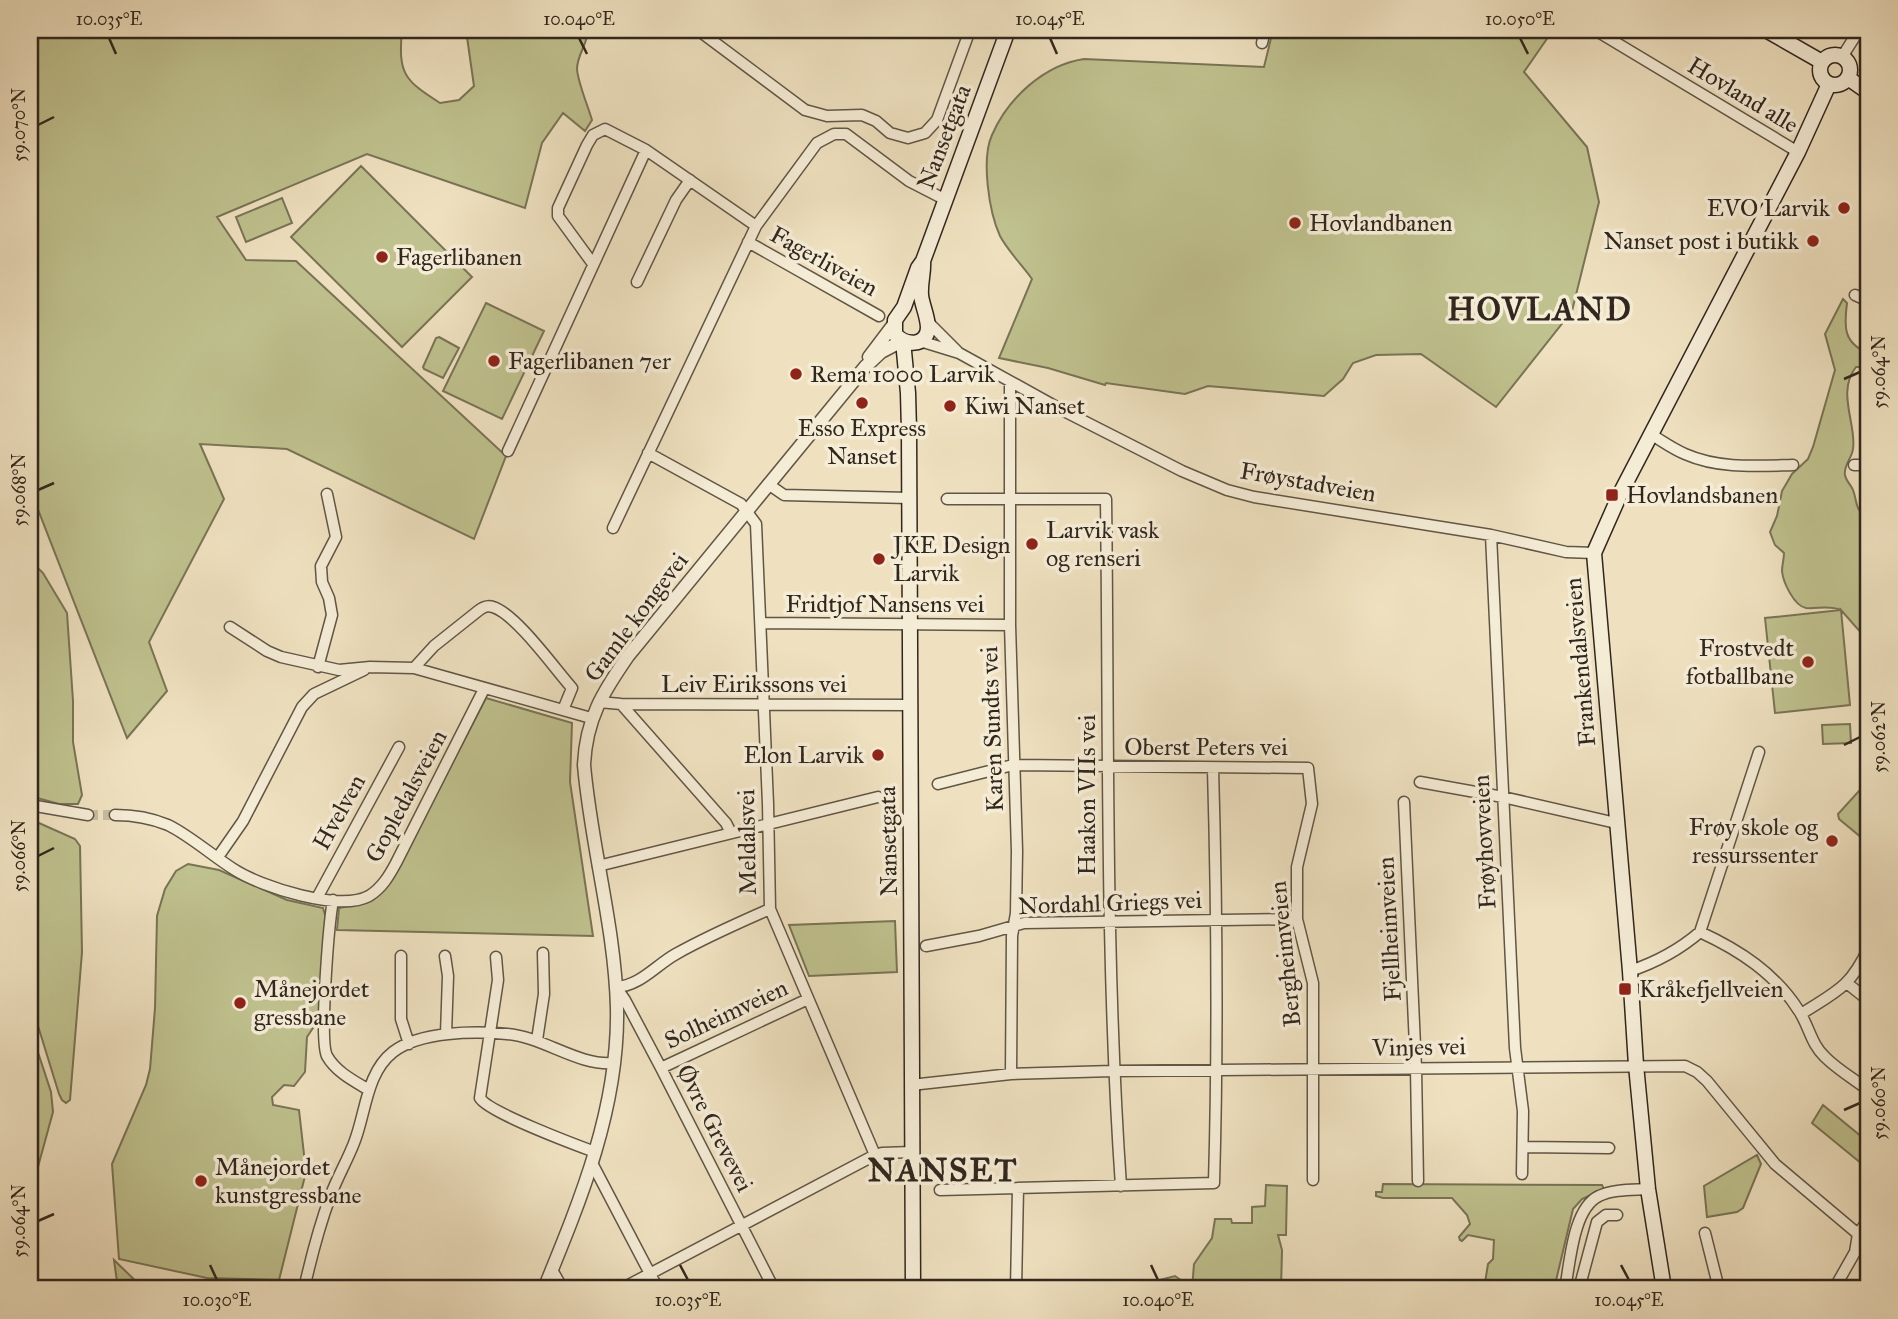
<svg xmlns="http://www.w3.org/2000/svg" width="1898" height="1319" font-family="'IM FELL Great Primer',serif">
<style>
.green{fill:#bfc18e;stroke:#787456;stroke-width:2}
.lines{fill:none;stroke-linecap:round;stroke-linejoin:round}
.minor-tunnel{stroke:#c9bca0;stroke-width:10;stroke-dasharray:10 5;stroke-linecap:butt}
.minor-casing{stroke:#605646;stroke-width:13}
.tertiary-casing{stroke:#605646;stroke-width:15}
.secondary-casing{stroke:#31271e;stroke-width:17}
.minor{stroke:#f5ecd6;stroke-width:10}
.tertiary{stroke:#f5ecd6;stroke-width:12}
.secondary{stroke:#f5ecd6;stroke-width:14}
.ticks{fill:none;stroke:#31271e;stroke-width:2.5}
.poi-dot{fill:#8f2418;stroke:#f5ecd6;stroke-width:2.5}
.labels{text-anchor:middle;stroke-width:7;stroke-linejoin:round;paint-order:stroke}
.street-label{font-size:24px;fill:#31271e;stroke:#f5ecd6}
.poi-label{font-size:24px;fill:#31271e;stroke:#f5ecd6;text-anchor:start}
.district-label{font-size:32px;font-weight:bold;letter-spacing:2px;fill:#31271e;stroke:#f5ecd6}
.neatline{fill:none;stroke:#31271e;stroke-width:2.5}
.ticks-label{font-size:18px;text-anchor:middle;fill:#31271e}
</style>
<rect width="100%" height="100%" fill="#efe1c0"/>
<filter id="stains"><feTurbulence type="fractalNoise" baseFrequency=".00286" numOctaves="4"/><feColorMatrix values="0 0 0 0 .2 0 0 0 0 .09 0 0 0 0 .02 0 0 0 .5 -.17"/></filter>
<radialGradient id="worn" r=".72"><stop offset=".6" stop-color="#630" stop-opacity="0"/><stop offset="1" stop-color="#630" stop-opacity=".3"/></radialGradient>
<path class="green" d="M 30,30 L 402,30 C 398,74 404,80 440,103 L 459,100 L 474,86 L 466,30 L 588,30 C 588,43 577,55 577,69 C 578,83 588,106 592,120 L 585,131 L 563,113 L 542,143 L 525,208 L 367,154 L 217,217 L 246,260 L 296,261 L 506,456 L 474,539 L 287,449 L 200,444 L 224,499 L 149,642 L 167,691 L 127,738 L 37,507 L 30,516 Z
M 1273,30 L 1553,30 L 1524,72 L 1587,147 L 1599,202 L 1572,311 L 1496,407 L 1421,354 L 1376,355 L 1353,363 L 1343,379 L 1324,396 L 1208,386 L 1185,394 L 1106,383 L 1105,385 L 1048,368 L 999,358 L 1032,279 C 1022,265 1008,251 1000,236 C 989,212 981,159 992,135 C 1008,98 1044,65 1084,59 L 1264,67 Z
M 361,166 L 472,277 L 402,347 L 291,237 Z
M 282,198 L 292,223 L 246,242 L 236,217 Z
M 1843,299 L 1847,303 C 1844,326 1843,343 1868,353 L 1868,367 L 1856,367 C 1836,392 1857,425 1853,449 C 1852,458 1843,466 1845,475 C 1846,481 1851,485 1853,490 C 1858,503 1854,510 1868,517 L 1868,636 L 1862,634 L 1841,610 L 1850,705 L 1775,713 L 1765,618 L 1841,610 C 1829,605 1818,609 1806,608 C 1794,606 1783,582 1782,571 C 1782,565 1784,559 1784,553 L 1775,545 L 1770,532 L 1777,516 L 1782,491 L 1792,474 L 1808,459 L 1813,447 L 1835,370 L 1825,334 Z
M 486,303 L 544,331 L 502,419 L 443,391 Z
M 439,337 L 459,348 L 443,378 L 424,369 L 423,367 L 436,338 Z
M 30,560 L 43,573 L 67,613 L 73,701 L 73,742 L 82,795 L 78,804 L 59,804 L 30,796 Z
M 486,698 L 572,723 L 570,782 L 593,936 L 337,930 L 339,908 C 365,903 375,903 392,880 Z
M 1850,724 L 1851,743 L 1823,744 L 1822,725 Z
M 1868,781 L 1868,843 L 1839,819 L 1838,814 Z
M 30,819 L 75,839 L 80,846 L 82,952 L 70,1100 L 66,1103 L 62,1100 L 59,1094 L 30,1000 Z
M 188,864 L 219,870 L 287,900 L 323,908 L 326,918 L 319,1019 L 307,1037 L 305,1072 L 294,1086 L 284,1085 L 272,1097 L 273,1105 L 299,1110 L 306,1172 L 279,1280 L 207,1278 L 119,1259 L 112,1164 L 146,1085 L 150,1069 L 155,1008 L 157,916 L 165,889 L 176,871 Z
M 895,921 L 897,972 L 809,976 L 789,925 Z
M 30,1028 L 51,1092 L 53,1112 L 30,1196 Z
M 1823,1105 L 1868,1142 L 1866,1151 L 1868,1153 L 1868,1169 L 1812,1123 Z
M 1757,1155 L 1761,1164 L 1743,1208 L 1737,1212 L 1707,1217 L 1704,1186 Z
M 1383,1184 L 1602,1185 L 1604,1189 L 1582,1199 L 1573,1209 L 1554,1289 L 1489,1285 L 1488,1289 L 1484,1289 L 1488,1264 L 1493,1259 L 1494,1240 L 1468,1235 L 1462,1241 L 1460,1240 L 1459,1237 L 1470,1224 L 1467,1215 L 1452,1198 L 1383,1198 L 1376,1196 L 1376,1192 L 1382,1192 Z
M 1266,1185 L 1287,1186 L 1286,1235 L 1278,1235 L 1282,1250 L 1281,1289 L 1192,1289 L 1194,1264 L 1212,1238 L 1215,1219 L 1231,1219 L 1232,1223 L 1252,1223 L 1252,1207 L 1265,1206 Z
M 114,1260 L 144,1289 L 118,1289 Z
M 1175,1276 L 1185,1283 L 1185,1289 L 1147,1289 L 1152,1282 Z"/>
<g class="lines">
<path class="minor-tunnel" d="M 88,815 L 115,815"/>
<defs>
<path id="minor" d="M 698,30 L 805,110 L 827,116 L 862,115 L 876,121 L 890,133 L 908,138 L 925,133 L 937,120 L 970,30
M 1595,30 L 1798,152
M 1262,43 L 1265,30
M 1842,57 L 1859,30
M 748,242 L 879,316
M 593,264 L 558,216 L 558,208 L 587,145 L 593,135 L 605,129 L 646,150 L 756,226
M 637,282 L 676,200 L 690,180
M 1855,295 L 1868,301
M 927,321 L 957,351
M 920,341 L 959,353 L 1062,410 L 1182,471 L 1227,490 L 1254,497 L 1491,535 L 1566,552 L 1594,553
M 1010,382 L 1010,625 L 1017,851 L 1016,913 L 1012,936 L 1011,1074
M 1652,435 C 1662,441 1673,449 1685,454 C 1719,469 1756,466 1793,465
M 508,451 L 646,150
M 648,453 L 741,504 L 756,524 L 768,804 L 770,909 L 875,1155
M 1854,465 L 1868,465
M 768,484 L 784,495 L 909,498
M 947,499 L 1106,499 C 1109,728 1105,957 1121,1186
M 613,528 L 756,226 L 817,143 L 834,134 L 846,134 L 909,181 L 944,199
M 1491,535 L 1515,1048 L 1523,1111 L 1522,1174
M 761,623 L 1010,625
M 230,627 L 267,651 L 281,657 L 339,670 L 370,667 L 414,668 L 591,718
M 318,667 L 332,615 L 329,598 L 322,582 L 321,566 L 336,537 L 327,494
M 414,668 L 434,646 L 478,611 C 483,607 487,605 493,607 C 516,614 555,669 572,688 L 563,710
M 599,702 L 621,704 L 909,705
M 621,704 L 726,823 L 731,833
M 1420,782 L 1503,797 L 1616,823
M 938,784 L 1013,765 L 1308,768 L 1312,804 L 1297,867 L 1297,919 L 1313,983 L 1313,1180
M 1404,802 L 1416,1068 L 1418,1181
M 30,805 L 88,815
M 115,815 C 133,815 151,818 168,825 C 189,835 214,857 235,870 C 262,887 339,912 369,896 C 382,888 389,876 396,863 L 484,689
M 218,857 L 243,821 L 302,707 L 314,694 L 364,670
M 598,866 L 878,797
M 317,898 L 399,747
M 333,900 C 329,923 319,1040 327,1056 C 336,1072 354,1081 369,1090
M 1700,932 C 1739,950 1775,973 1799,1011 C 1809,1026 1811,1044 1825,1057 C 1838,1070 1854,1079 1868,1090
M 926,946 L 979,936 L 1024,923 L 1297,919
M 401,956 L 401,1019 L 409,1044
M 445,956 L 448,976 L 446,1034
M 496,957 L 498,980 L 480,1098 C 488,1112 576,1145 595,1152
M 1630,971 C 1657,962 1678,951 1700,932 L 1759,752
M 1848,984 L 1868,1000
M 616,987 L 625,1000 L 661,1068 L 774,1289
M 616,987 C 640,986 656,965 676,954 C 706,937 738,923 770,909
M 1801,1014 C 1835,992 1850,988 1868,949
M 537,1040 L 544,994 L 543,953
M 661,1068 L 808,999
M 911,1085 L 1011,1074 L 1113,1071 L 1685,1066 L 1697,1072 L 1707,1081 L 1775,1164 L 1858,1234
M 1523,1147 L 1609,1148
M 592,1163 L 658,1289
M 940,1190 L 1214,1183 C 1218,1044 1217,907 1213,769
M 1705,1233 L 1719,1289
M 552,1270 L 563,1289
M 304,1289 C 311,1258 319,1227 330,1197 C 337,1178 347,1161 354,1143 C 366,1113 366,1073 393,1052 C 420,1031 475,1031 507,1034 C 544,1037 577,1066 614,1063
M 621,1289 L 875,1155 L 882,1153 L 912,1152
M 1016,1289 L 1018,1188
M 1565,1289 C 1570,1263 1573,1208 1599,1196 C 1613,1189 1633,1190 1648,1189
M 1579,1289 L 1597,1222 L 1606,1215 L 1617,1215
M 1834,1289 L 1855,1252 L 1858,1234 L 1868,1220"/>
<path id="tertiary" d="M 869,357 L 894,324
M 544,1289 C 581,1199 619,1107 617,1008 C 615,927 591,846 584,765 C 586,719 603,692 628,656 L 865,367 L 881,352 L 902,341"/>
<path id="secondary" d="M 1766,30 L 1822,62
M1820 70a15 15 0 1 1 30 0a15 15 0 1 1-30 0Z
M 1848,78 L 1868,92
M 923,261 C 924,272 920,283 921,295 C 922,305 928,317 928,328 C 927,347 904,346 895,334 L 895,320 L 904,307 L 918,268 L 923,261 L 1008,30
M 903,341 L 908,393 L 909,431 L 913,1289
M 1664,1289 L 1648,1189 L 1636,1065 L 1630,971 L 1594,553 L 1621,492 L 1798,152 L 1829,84"/>
</defs>
<use href="#minor" class="minor-casing"/>
<use href="#tertiary" class="tertiary-casing"/>
<use href="#secondary" class="secondary-casing"/>
<use href="#minor" class="minor"/>
<use href="#tertiary" class="tertiary"/>
<use href="#secondary" class="secondary"/>
</g>
<path class="ticks" d="M 109,38 L 116,54M 579,38 L 587,54M 1050,38 L 1057,54M 1520,38 L 1528,54M 38,125 L 54,117M 1844,379 L 1860,372M 38,490 L 54,483M 1844,745 L 1860,737M 38,856 L 54,848M 1844,1110 L 1860,1103M 38,1221 L 54,1214M 210,1265 L 217,1280M 680,1265 L 688,1280M 1151,1265 L 1158,1280M 1621,1265 L 1629,1280"/>
<g class="poi-dot">
<circle cx="1844" cy="208" r="7"/>
<circle cx="1295" cy="223" r="7"/>
<circle cx="1813" cy="241" r="7"/>
<circle cx="382" cy="257" r="7"/>
<circle cx="494" cy="361" r="7"/>
<circle cx="796" cy="374" r="7"/>
<circle cx="862" cy="403" r="7"/>
<circle cx="950" cy="406" r="7"/>
<rect x="1605" y="488" width="14" height="14" rx="3.5"/>
<circle cx="1032" cy="544" r="7"/>
<circle cx="879" cy="559" r="7"/>
<circle cx="1808" cy="662" r="7"/>
<circle cx="878" cy="755" r="7"/>
<circle cx="1832" cy="841" r="7"/>
<rect x="1618" y="982" width="14" height="14" rx="3.5"/>
<circle cx="240" cy="1003" r="7"/>
<circle cx="201" cy="1181" r="7"/>
</g>
<g class="labels">
<g class="street-label">
<text transform="translate(1743 95) rotate(31)" y="8">Hovland alle</text>
<text transform="translate(944 137) rotate(-69)" y="8">Nansetgata</text>
<text transform="translate(824 261) rotate(29)" y="8">Fagerliveien</text>
<text transform="translate(1308 482) rotate(10)" y="8">Frøystadveien</text>
<text x="885" y="612">Fridtjof Nansens vei</text>
<text transform="translate(636 617) rotate(-53)" y="8">Gamle kongevei</text>
<text transform="translate(1580 662) rotate(-95)" y="8">Frankendalsveien</text>
<text x="754" y="692">Leiv Eirikssons vei</text>
<text transform="translate(992 729) rotate(-92)" y="8">Karen Sundts vei</text>
<text x="1206" y="755">Oberst Peters vei</text>
<text transform="translate(1087 795) rotate(-90)" y="8">Haakon VIIs vei</text>
<text transform="translate(406 796) rotate(-62)" y="8">Gopledalsveien</text>
<text transform="translate(339 812) rotate(-61)" y="8">Hvelven</text>
<text transform="translate(888 841) rotate(-91)" y="8">Nansetgata</text>
<text transform="translate(747 842) rotate(-91)" y="8">Meldalsvei</text>
<text transform="translate(1484 842) rotate(-93)" y="8">Frøyhovveien</text>
<text transform="translate(1110 903) rotate(-2)" y="8">Nordahl Griegs vei</text>
<text transform="translate(1389 929) rotate(-93)" y="8">Fjellheimveien</text>
<text transform="translate(1285 954) rotate(-96)" y="8">Bergheimveien</text>
<text transform="translate(726 1014) rotate(-25)" y="8">Solheimveien</text>
<text transform="translate(1419 1047) rotate(-1)" y="8">Vinjes vei</text>
<text transform="translate(715 1128) rotate(63)" y="8">Øvre Grevevei</text>
</g>
<g class="poi-label">
<text x="1830" y="216" text-anchor="end">EVO Larvik</text>
<text x="1309" y="231">Hovlandbanen</text>
<text x="1799" y="249" text-anchor="end">Nanset post i butikk</text>
<text x="396" y="265">Fagerlibanen</text>
<text x="508" y="369">Fagerlibanen 7er</text>
<text x="810" y="382">Rema 1000 Larvik</text>
<text x="964" y="414">Kiwi Nanset</text>
<text x="862" y="436" text-anchor="middle">Esso Express<tspan x="862" dy="28">Nanset</tspan></text>
<text x="1626" y="503">Hovlandsbanen</text>
<text x="1046" y="538">Larvik vask<tspan x="1046" dy="28">og renseri</tspan></text>
<text x="893" y="553">JKE Design<tspan x="893" dy="28">Larvik</tspan></text>
<text x="1794" y="656" text-anchor="end">Frostvedt<tspan x="1794" dy="28">fotballbane</tspan></text>
<text x="864" y="763" text-anchor="end">Elon Larvik</text>
<text x="1818" y="835" text-anchor="end">Frøy skole og<tspan x="1818" dy="28">ressurssenter</tspan></text>
<text x="254" y="997">Månejordet<tspan x="254" dy="28">gressbane</tspan></text>
<text x="1639" y="997">Kråkefjellveien</text>
<text x="215" y="1175">Månejordet<tspan x="215" dy="28">kunstgressbane</tspan></text>
</g>
<g class="district-label">
<text x="1540" y="320">HOVLAND</text>
<text x="943" y="1181">NANSET</text>
</g>
</g>
<rect width="1898" height="1319" fill="none" stroke="#efe1c0" stroke-width="77"/>
<rect x="38" y="38" width="1822" height="1242" class="neatline"/>
<g class="ticks-label">
<text x="109" y="25">10.035°E</text>
<text x="579" y="25">10.040°E</text>
<text x="1050" y="25">10.045°E</text>
<text x="1520" y="25">10.050°E</text>
<text transform="translate(19 125) rotate(-90)" y="6">59.070°N</text>
<text transform="translate(1879 372) rotate(-90)" y="6">59.064°N</text>
<text transform="translate(19 490) rotate(-90)" y="6">59.068°N</text>
<text transform="translate(1879 737) rotate(-90)" y="6">59.062°N</text>
<text transform="translate(19 856) rotate(-90)" y="6">59.066°N</text>
<text transform="translate(1879 1103) rotate(-90)" y="6">59.060°N</text>
<text transform="translate(19 1221) rotate(-90)" y="6">59.064°N</text>
<text x="217" y="1306">10.030°E</text>
<text x="688" y="1306">10.035°E</text>
<text x="1158" y="1306">10.040°E</text>
<text x="1629" y="1306">10.045°E</text>
</g>
<rect width="100%" height="100%" filter="url(#stains)"/>
<rect width="100%" height="100%" fill="url(#worn)"/>
</svg>
